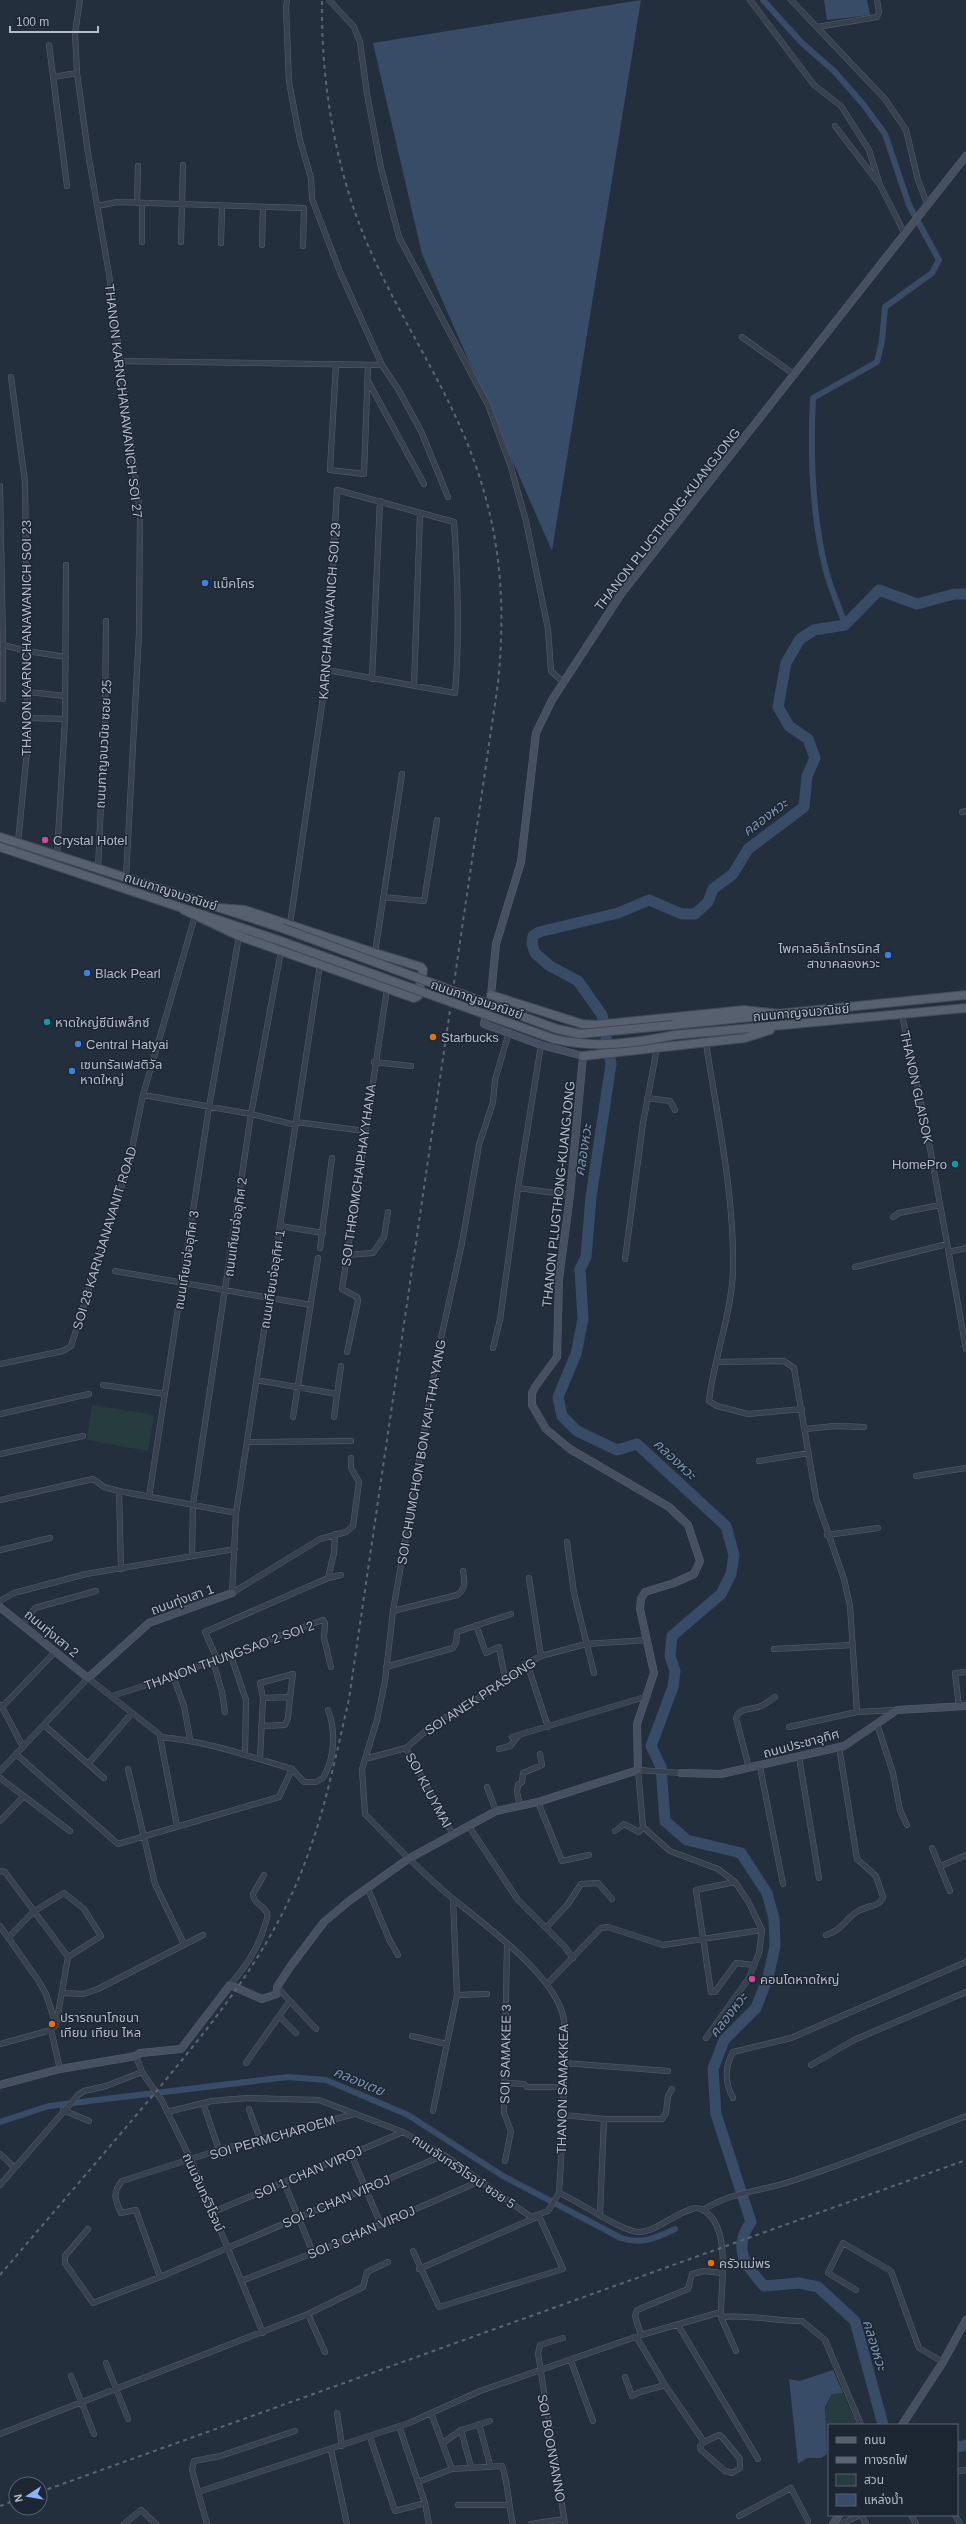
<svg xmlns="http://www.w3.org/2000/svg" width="966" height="2524" font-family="Helvetica,'Noto Sans Thai',sans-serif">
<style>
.green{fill:#263c3f}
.water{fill:#394c67}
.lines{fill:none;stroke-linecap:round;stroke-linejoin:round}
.canal{stroke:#394c67;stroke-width:6}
.river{stroke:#394c67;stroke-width:11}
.street-casing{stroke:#565f6c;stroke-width:6}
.secondary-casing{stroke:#565f6c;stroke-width:8}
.primary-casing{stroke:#414a57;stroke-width:10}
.street{stroke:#38414e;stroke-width:5}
.secondary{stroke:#465061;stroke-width:7}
.primary{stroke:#56606e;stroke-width:8}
.rail{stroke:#5a6575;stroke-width:2;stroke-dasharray:4 4;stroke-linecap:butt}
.primary-bridge-casing{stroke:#414a57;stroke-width:10;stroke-linecap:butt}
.primary-bridge{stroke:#56606e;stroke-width:8}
.shop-dot{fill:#3f7fe0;stroke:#1d2633;stroke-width:1.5}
.hotel-dot{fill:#d1479c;stroke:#1d2633;stroke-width:1.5}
.culture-dot{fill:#0f9aa8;stroke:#1d2633;stroke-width:1.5}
.food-dot{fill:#e8710a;stroke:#1d2633;stroke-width:1.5}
.labels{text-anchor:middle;stroke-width:3;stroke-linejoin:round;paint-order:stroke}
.street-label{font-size:13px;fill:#b4bcc9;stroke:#1d2633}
.poi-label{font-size:13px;fill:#b4bcc9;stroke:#1d2633;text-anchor:start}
.water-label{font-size:14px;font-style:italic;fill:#7c92b1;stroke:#1d2633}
</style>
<rect width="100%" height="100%" fill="#242f3e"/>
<path class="green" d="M 92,1405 L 154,1415 L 148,1451 L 87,1440 Z
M 843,2393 L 857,2425 L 829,2425 L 829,2457 C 824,2436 821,2413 832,2394 Z"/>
<path class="water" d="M 641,0 L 552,551 L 422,254 L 373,43 Z
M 824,0 L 867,0 L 870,15 L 827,20 Z
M 833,2370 L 843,2393 L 832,2394 L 825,2407 L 827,2454 L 821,2458 L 807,2458 L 798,2464 L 789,2379 L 800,2381 Z"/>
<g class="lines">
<path class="canal" d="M 763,0 L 802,43 L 834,71 L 863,104 L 885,134 L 909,205 L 939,260 L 932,273 L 885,307 L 882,341 L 877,362 L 813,398 C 810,455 812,515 826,571 C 831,589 839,607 845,625
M 0,2122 L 49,2106 L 89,2101 L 288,2077 L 326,2080 L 408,2115 L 503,2176 L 621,2238 C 641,2245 656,2238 675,2229"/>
<path class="river" d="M 883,2425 L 855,2321 L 818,2287 L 799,2283 L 764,2286 C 745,2265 732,2248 751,2222 L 716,2114 L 713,2069 L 724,2040 L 756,2008 L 768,1977 L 775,1946 L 774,1919 L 767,1893 L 741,1853 L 687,1840 L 665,1821 L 661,1767 L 651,1746 L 673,1687 L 675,1671 L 670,1656 L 672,1636 L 721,1594 L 731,1574 L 734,1555 L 726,1526 L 637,1444 L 617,1450 L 577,1431 L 562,1416 L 558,1397 L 576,1354 L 583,1319 L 580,1269 L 586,1257 L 591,1197 L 611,1064 L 602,1015 L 578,981 L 550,966 L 535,953 L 532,944 L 533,936 L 539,932 L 618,913 L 649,900 L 682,914 L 695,914 L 708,902 L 713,889 L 733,874 L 748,849 L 804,807 L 807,776 L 815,758 L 808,739 L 789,726 L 778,707 L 786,663 L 800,639 L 814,630 L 845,625 L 879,590 L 917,604 L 954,594 L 966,594
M 957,2447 L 966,2445"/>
<defs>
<path id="street" d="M 80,0 L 75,33 L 77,73 L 88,153 L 109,274 L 140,513 L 139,633 L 126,878
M 287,0 L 286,8 L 289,82 L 300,140 L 311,178 L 312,199 L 340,272 L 382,365 L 398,389 L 421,431 L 448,497
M 329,0 L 354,27 L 360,42 L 367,94 L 381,168 L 399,237 L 488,405 L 510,464 L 526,521 L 548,629 L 551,671 L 563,682
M 750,0 L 814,85 L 841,106 L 869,150 L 880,185
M 791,0 L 885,99 L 906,130 L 918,180 L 928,206
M 817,27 L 877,17 L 879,12 L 877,0
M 49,45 L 67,186
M 53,77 L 77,73
M 835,126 L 880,185 L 905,234
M 137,203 L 138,166
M 97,206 L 117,202 L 304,208 L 303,246
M 142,242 L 142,203
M 181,242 L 183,165
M 221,243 L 222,206
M 262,245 L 263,207
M 742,337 L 795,375
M 118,361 L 382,365
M 336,364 L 330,470 L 364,474 L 368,365
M 11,377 L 25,482 L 28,741 L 18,842
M 368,381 L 424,484
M 0,486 L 3,645 L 27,651 L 66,657
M 372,679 L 380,501
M 414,686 L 420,514
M 28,692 L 65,696
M 3,699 L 3,645
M 28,718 L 65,719
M 962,812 L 966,811
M 57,855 L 65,719 L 66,565
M 98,868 L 105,720 L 106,621
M 383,897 L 424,901 L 437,820
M 290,924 L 327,670 L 337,490 L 454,522 C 458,580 460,635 455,693 L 327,670
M 375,953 L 402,774
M 902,1015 L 926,1126 L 966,1349
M 509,1032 L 495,1080 L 493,1102 L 479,1145 L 462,1243 L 438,1352 L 393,1611 L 385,1681 L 377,1720 L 362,1769 L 365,1814 C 393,1843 421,1872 452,1898 C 485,1925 549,1971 562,2012 C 567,2026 564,2046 564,2060 C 564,2105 562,2149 559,2193
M 706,1043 C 717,1116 734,1192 733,1266 C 733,1311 714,1356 709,1401 L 717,1406 L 748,1414 L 802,1409
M 374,1062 L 411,1066
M 143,1095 L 251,1114 L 296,1125
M 647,1098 L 670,1101 L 675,1110
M 296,1122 L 365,1131
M 518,1188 L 570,1195
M 893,1217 L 899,1213 L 940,1205
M 280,1226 L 323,1233
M 320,1248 L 332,1158
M 949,1252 L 966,1248
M 347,1255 L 373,1253 L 384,1237 L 388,1212
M 625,1259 L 643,1123 L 657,1048
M 855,1267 L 947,1244
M 115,1271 L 311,1305
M 493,1348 L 500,1320 L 518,1188 L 541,1045
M 347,1352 L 358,1301 L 357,1297 L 342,1289 L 387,989
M 716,1362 L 784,1361 L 794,1368 L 816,1498 L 844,1579 L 850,1606 L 857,1712
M 0,1364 L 63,1351 L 71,1346 L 129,1163 L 143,1095 L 195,916
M 256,1380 L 337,1394
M 103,1385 L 165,1394
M 0,1414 L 89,1394
M 293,1417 L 318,1258
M 334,1417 L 341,1366
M 805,1429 L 835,1426 L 864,1427
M 247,1442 L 351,1441
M 0,1454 L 83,1436
M 759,1461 L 809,1453
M 916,1476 L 966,1468
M 119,1491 L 121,1569
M 149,1497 L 209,1107 L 239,936
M 0,1500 L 93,1479 L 104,1487 L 119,1491 L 236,1513
M 827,1535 L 878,1528
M 567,1542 L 574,1593 L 594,1673
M 0,1550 L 50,1538
M 192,1554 L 193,1504 L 251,1114 L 281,951
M 328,1578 L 334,1553 L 335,1534
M 529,1578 L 541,1656
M 232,1593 L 236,1513 L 320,965
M 232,1593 L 320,1539 L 346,1532 L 353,1526 L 359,1482 L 351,1468 L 351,1458
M 0,1601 L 14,1593 L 86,1574 L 235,1549
M 393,1611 L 457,1595 C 466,1589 465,1581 463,1571
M 23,1624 L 35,1608 L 96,1591
M 476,1625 L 486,1653 L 499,1647 L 505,1679
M 774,1649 L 852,1645
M 231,1656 L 246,1700 L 245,1754
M 217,1659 L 205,1632 L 328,1578 L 341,1575
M 213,1661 L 222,1692 L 225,1712
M 527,1663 L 548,1727
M 386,1667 L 453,1648 L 456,1643 L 457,1632 L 511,1614
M 173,1676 L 184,1706 L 190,1739
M 112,1696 L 156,1682 L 217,1659 L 231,1656 L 278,1636 L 323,1620 L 325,1623 L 324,1638 L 331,1667
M 1,1705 L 23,1747
M 2,1707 L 55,1652
M 959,1707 L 955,1673 L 966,1672
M 877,1724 L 893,1773 L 900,1810 L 907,1825
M 44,1725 L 104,1778
M 261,1726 L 285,1725 L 288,1718 L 290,1697
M 789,1727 L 857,1712 L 896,1710
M 160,1737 L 177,1826
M 512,1737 L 648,1696
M 406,1748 L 452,1833
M 499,1749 L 510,1746 L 519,1735
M 16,1754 L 118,1844 L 279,1797 L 292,1769
M 799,1757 L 819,1878
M 260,1759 L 263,1698 L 260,1683 L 293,1674 L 290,1697 L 263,1698
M 365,1759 L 406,1748 L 434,1724 L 480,1697 L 527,1663 L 541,1656 L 586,1644 L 647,1640
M 88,1764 L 132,1713
M 760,1767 L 783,1884
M 749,1768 L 736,1718 C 739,1707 752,1710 761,1706 C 766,1704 770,1700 775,1697
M 128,1769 L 155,1884 L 184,1944
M 292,1769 L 304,1782 L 316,1782 L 323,1778 C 335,1758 336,1731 328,1710
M 0,1771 L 88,1678 L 159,1734 L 160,1737 C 207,1741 248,1756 292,1769
M 681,1773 L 638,1770 L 643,1827 L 670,1851 L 718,1869 L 735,1882 L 748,1901 L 762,1930 L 759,1953 L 749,1978 L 706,2038
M 0,1778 L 70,1831
M 487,1787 L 496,1811
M 538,1802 L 562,1861 L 589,1855
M 520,1806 L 517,1792 L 518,1785 L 522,1782 L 523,1773 L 542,1765 L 540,1754
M 0,1821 L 23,1797
M 468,1825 L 518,1900 L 564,1946 L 573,1958
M 615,1831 L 624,1824 L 639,1832 L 643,1827
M 932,1848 L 950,1891
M 941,1866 L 966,1855
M 0,1871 L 5,1872 L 68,1957 L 56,2025
M 735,1882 L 696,1890 L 711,1992 L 715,1992 L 736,1963 L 754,1965
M 368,1889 L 389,1939 L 398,1955
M 0,1926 L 38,1980 L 46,1994 L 56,2025 L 51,2030 L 60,2069
M 546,1928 L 568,1904 L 581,1884 L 598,1883 L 612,1899
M 826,1935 C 848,1928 844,1914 868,1907 C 875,1905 881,1904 883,1897 L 876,1876 L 857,1859 L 839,1747
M 8,1938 L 33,1912 L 64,1893 L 84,1909 L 101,1936 L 68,1957
M 547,1984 L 601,1928 L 608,1927 L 663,1945 L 762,1930
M 230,1985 C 245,1967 257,1951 264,1928 C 265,1923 269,1917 267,1913 C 263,1904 253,1904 253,1894 L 264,1875
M 277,1987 L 316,2029
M 63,1993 L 83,1994 L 98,1989 L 203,1935
M 457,1995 L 487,1994
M 279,2016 L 296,2033
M 412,2036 L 446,2044
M 0,2044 L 51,2030
M 136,2056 L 142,2072 L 162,2101 L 191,2160 L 263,2333
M 246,2063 L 289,2002
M 564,2063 L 668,2071
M 811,2065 L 854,2040 L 966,1992
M 506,2088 L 508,2083 L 524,2084 L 527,2087 L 565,2087
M 733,2098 C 725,2083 724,2068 733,2052 L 791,2038 L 966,1962
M 203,2103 L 219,2150
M 249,2109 L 260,2139
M 63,2110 L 89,2121
M 433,2111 L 457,1995 L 453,1899
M 167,2112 L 212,2101 L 247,2098 L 319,2100 L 403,2132 L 444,2155 L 531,2217 L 548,2211 L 559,2193 C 579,2201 622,2232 639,2232 C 657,2231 674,2214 692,2209 C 696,2207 702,2209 706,2212 C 732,2231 720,2289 721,2317 C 746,2314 776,2321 802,2321 L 825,2340 L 861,2425
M 563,2115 L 604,2119 L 662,2119 L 666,2113 L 668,2096 L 672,2089
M 0,2154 L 15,2168
M 351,2154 L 381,2225
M 505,2161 L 511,2131 L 504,2113 L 507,1944
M 284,2182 L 313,2253
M 0,2185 L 78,2095 L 84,2091 L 106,2086 L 142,2072
M 703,2210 C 733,2191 759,2192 792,2181 C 851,2162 908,2139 966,2116
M 213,2212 L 403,2132
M 600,2214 L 604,2119
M 88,2229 L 65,2256 L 65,2263 L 93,2303 L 160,2277 L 444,2155
M 413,2251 L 439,2307 L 563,2269 L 539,2216 L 419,2269
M 160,2277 L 136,2210 L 121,2213 C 115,2199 112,2193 122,2181 L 219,2150 L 354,2114
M 241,2281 L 331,2246 L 480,2181
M 856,2290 L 828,2273 L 843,2243 L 891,2271 L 919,2348 L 943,2362
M 308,2314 L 325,2352
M 721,2317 L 736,2351
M 678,2325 L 758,2459
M 641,2335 L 635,2316 L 637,2310 L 688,2289 L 692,2274 L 704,2271 L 722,2273
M 563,2338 L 540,2345 L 538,2353 L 565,2524
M 637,2338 L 665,2385 L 704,2442 L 719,2435 L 722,2437 L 740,2459 L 740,2468 L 732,2473 L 725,2471 L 701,2450 L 700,2446 L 704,2442
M 571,2361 L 593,2421
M 106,2363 L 128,2419
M 71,2376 L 94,2434
M 625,2377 L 632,2396 L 640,2392 L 665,2385
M 337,2413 L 342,2446
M 431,2413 L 452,2469
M 479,2424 L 490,2465
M 399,2426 L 425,2503 L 429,2524
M 461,2430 L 471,2467
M 0,2434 L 308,2314 L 363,2287 L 367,2272 L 388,2262
M 370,2437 L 395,2511 L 425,2503
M 443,2443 L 461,2430 L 490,2421
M 331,2450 L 347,2524
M 957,2471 L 966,2470
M 418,2482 L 452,2469 L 502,2466 C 509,2485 508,2505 513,2524
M 198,2492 L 409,2423 L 480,2391 L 641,2335 L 721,2312
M 458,2505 L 508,2505
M 861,2515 L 866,2524
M 911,2515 L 916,2524
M 955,2515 L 960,2524
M 739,2516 L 791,2488 L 808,2521
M 124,2524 L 141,2510 L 156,2524
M 207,2524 L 192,2470 L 194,2461 L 220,2456 L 295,2431
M 531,2524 L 564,2519
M 841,2524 L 860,2515"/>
<path id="secondary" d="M 0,1607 L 88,1678 L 149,1623 L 232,1593
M 681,1773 L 721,1774 L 844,1746 L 897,1710 L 966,1706
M 0,2085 L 60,2069 L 136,2056 L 140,2053 L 181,2049 L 230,1985 L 262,1999 L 277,1994 L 277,1987 L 290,1967 L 324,1922 L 349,1901 L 408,1859 L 496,1811 L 538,1802 L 638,1770 L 637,1724 L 654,1673 L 640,1609 L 641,1599 L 645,1592 L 674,1583 L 694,1574 L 700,1561 L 688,1525 L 669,1507 L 570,1449 L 546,1429 L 532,1405 L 532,1393 L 535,1387 L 557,1357 L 559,1279 L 570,1195 L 583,1056 L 541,1045 L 484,1024 L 491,995 L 496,944 L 521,862 L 536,733 L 552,700 L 621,594 L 966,156
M 902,2425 L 943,2362 L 966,2320
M 833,2524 L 839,2515"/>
<path id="primary" d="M 0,837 L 282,928
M 0,847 L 278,940
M 184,910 L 239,936 L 414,998 L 418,996 L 423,970 L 421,967 L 375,953 L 245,910 L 220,908
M 491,995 L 582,1024 L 596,1025 L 744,1010 L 781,1014
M 777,1014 L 966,995
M 673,1025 L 762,1016
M 675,1035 L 966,1008
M 583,1056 L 745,1038 L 770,1030"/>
</defs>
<use href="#street" class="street-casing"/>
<use href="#secondary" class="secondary-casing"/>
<use href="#primary" class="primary-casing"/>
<use href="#street" class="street"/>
<use href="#secondary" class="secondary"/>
<use href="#primary" class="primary"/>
<path class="rail" d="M 0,2275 C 51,2215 103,2155 154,2094 C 213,2023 271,1952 304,1865 C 325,1811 336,1755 349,1699 L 498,683 C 507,593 499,517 463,433 C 434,366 392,304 364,236 C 334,162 321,80 322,0
M 40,2492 L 966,2160
M 0,2506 L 16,2500"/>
<defs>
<path id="primary-bridge" d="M 282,928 L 557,1029 L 580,1034 L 673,1025
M 278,940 L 554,1039 C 595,1049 634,1043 675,1035"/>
</defs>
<use href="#primary-bridge" class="primary-bridge-casing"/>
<use href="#primary-bridge" class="primary-bridge"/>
</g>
<g class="shop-dot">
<circle cx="205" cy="583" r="4"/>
<circle cx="888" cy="955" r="4"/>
<circle cx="87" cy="973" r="4"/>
<circle cx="78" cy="1044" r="4"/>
<circle cx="72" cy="1071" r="4"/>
</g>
<g class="hotel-dot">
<circle cx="45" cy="840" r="4"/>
<circle cx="752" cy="1979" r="4"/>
</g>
<g class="culture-dot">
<circle cx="47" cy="1022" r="4"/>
<circle cx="955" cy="1164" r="4"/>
</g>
<g class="food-dot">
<circle cx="433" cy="1037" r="4"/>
<circle cx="52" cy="2024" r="4"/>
<circle cx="711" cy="2263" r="4"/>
</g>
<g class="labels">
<g class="street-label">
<text transform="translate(124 401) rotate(83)" y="5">THANON KARNCHANAWANICH SOI 27</text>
<text transform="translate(667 519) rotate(-52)" y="5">THANON PLUGTHONG-KUANGJONG</text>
<text transform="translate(329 611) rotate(-86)" y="5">KARNCHANAWANICH SOI 29</text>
<text transform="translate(26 638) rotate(-90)" y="5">THANON KARNCHANAWANICH SOI 23</text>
<text transform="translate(103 744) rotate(-87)" y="5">ถนนกาญจนวนิช ซอย 25</text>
<text transform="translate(171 891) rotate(18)" y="5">ถนนกาญจนวณิชย์</text>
<text transform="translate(477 999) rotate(19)" y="5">ถนนกาญจนวณิชย์</text>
<text transform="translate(801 1012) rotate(-5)" y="5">ถนนกาญจนวณิชย์</text>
<text transform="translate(917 1087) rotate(78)" y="5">THANON GLAISOK</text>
<text transform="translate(358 1175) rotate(-82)" y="5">SOI THROMCHAIPHAYYHANA</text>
<text transform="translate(558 1194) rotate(-84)" y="5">THANON PLUGTHONG-KUANGJONG</text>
<text transform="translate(235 1227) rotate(-82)" y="5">ถนนเทียนจ่ออุทิศ 2</text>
<text transform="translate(104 1238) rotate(-73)" y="5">SOI 28 KARNJANAVANIT ROAD</text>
<text transform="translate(186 1260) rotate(-81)" y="5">ถนนเทียนจ่ออุทิศ 3</text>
<text transform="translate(272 1279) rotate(-81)" y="5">ถนนเทียนจ่ออุทิศ 1</text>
<text transform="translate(421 1452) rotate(-80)" y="5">SOI CHUMCHON BON KAI-THA YANG</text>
<text transform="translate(182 1599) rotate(-20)" y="5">ถนนทุ่งเสา 1</text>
<text transform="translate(52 1633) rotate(40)" y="5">ถนนทุ่งเสา 2</text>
<text transform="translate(229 1655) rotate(-20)" y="5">THANON THUNGSAO 2 SOI 2</text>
<text transform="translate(480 1696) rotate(-33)" y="5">SOI ANEK PRASONG</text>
<text transform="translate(801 1743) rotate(-15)" y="5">ถนนประชาอุทิศ</text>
<text transform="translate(429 1790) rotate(62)" y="5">SOI KLUYMAI</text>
<text transform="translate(505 2054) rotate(-89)" y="5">SOI SAMAKEE 3</text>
<text transform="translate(562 2089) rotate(-89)" y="5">THANON SAMAKKEA</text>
<text transform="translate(272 2137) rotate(-16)" y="5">SOI PERMCHAROEM</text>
<text transform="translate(464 2171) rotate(34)" y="5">ถนนจันทร์วิโรจน์ ซอย 5</text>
<text transform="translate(308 2172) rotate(-23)" y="5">SOI 1 CHAN VIROJ</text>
<text transform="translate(204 2192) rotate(66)" y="5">ถนนจันทร์วิโรจน์</text>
<text transform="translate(336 2201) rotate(-23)" y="5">SOI 2 CHAN VIROJ</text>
<text transform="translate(361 2232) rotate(-23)" y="5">SOI 3 CHAN VIROJ</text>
<text transform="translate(552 2448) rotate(80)" y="5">SOI BOONVANNO</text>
</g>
<g class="poi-label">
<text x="213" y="588">แม็คโคร</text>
<text x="53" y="845">Crystal Hotel</text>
<text x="880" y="953" text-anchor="end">ไพศาลอิเล็กโทรนิกส์<tspan x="880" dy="15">สาขาคลองหวะ</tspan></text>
<text x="95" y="978">Black Pearl</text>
<text x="55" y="1027">หาดใหญ่ซีนีเพล็กซ์</text>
<text x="441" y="1042">Starbucks</text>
<text x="86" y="1049">Central Hatyai</text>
<text x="80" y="1069">เซนทรัลเฟสติวัล<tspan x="80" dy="15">หาดใหญ่</tspan></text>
<text x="947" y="1169" text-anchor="end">HomePro</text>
<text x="760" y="1984">คอนโดหาดใหญ่</text>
<text x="60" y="2022">ปรารถนาโภชนา<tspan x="60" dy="15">เทียน เทียน ไหล</tspan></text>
<text x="719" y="2268">ครัวแม่พร</text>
</g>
<g class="water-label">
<text transform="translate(765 817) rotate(-37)" y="5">คลองหวะ</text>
<text transform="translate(583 1150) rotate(-81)" y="5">คลองหวะ</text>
<text transform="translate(675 1459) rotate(43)" y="5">คลองหวะ</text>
<text transform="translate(728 2015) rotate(-52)" y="5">คลองหวะ</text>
<text transform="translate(359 2081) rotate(23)" y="5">คลองเตย</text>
<text transform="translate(875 2345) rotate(73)" y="5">คลองหวะ</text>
</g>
</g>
<rect x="828" y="2424" width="130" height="92" fill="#1d2633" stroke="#59626f"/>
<rect x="836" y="2437" width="20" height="6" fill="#56606e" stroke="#59626f"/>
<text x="864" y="2444" font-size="12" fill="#b4bcc9">ถนน</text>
<rect x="836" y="2457" width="20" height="6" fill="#5a6575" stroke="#59626f"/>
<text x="864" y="2464" font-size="12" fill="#b4bcc9">ทางรถไฟ</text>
<rect x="836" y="2474" width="20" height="12" fill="#263c3f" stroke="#59626f"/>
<text x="864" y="2484" font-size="12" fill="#b4bcc9">สวน</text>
<rect x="836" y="2494" width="20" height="12" fill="#394c67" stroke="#59626f"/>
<text x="864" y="2504" font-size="12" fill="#b4bcc9">แหล่งน้ำ</text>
<g transform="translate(28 2496) rotate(258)"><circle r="19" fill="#1d2633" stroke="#59626f"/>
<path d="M0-3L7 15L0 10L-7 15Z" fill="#8ab4f8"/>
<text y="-6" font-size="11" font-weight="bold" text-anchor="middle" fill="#b4bcc9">N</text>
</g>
<path d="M10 26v6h88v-6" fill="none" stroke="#b4bcc9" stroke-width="2"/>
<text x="16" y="26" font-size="12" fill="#b4bcc9" stroke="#1d2633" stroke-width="3" paint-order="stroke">100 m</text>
</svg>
